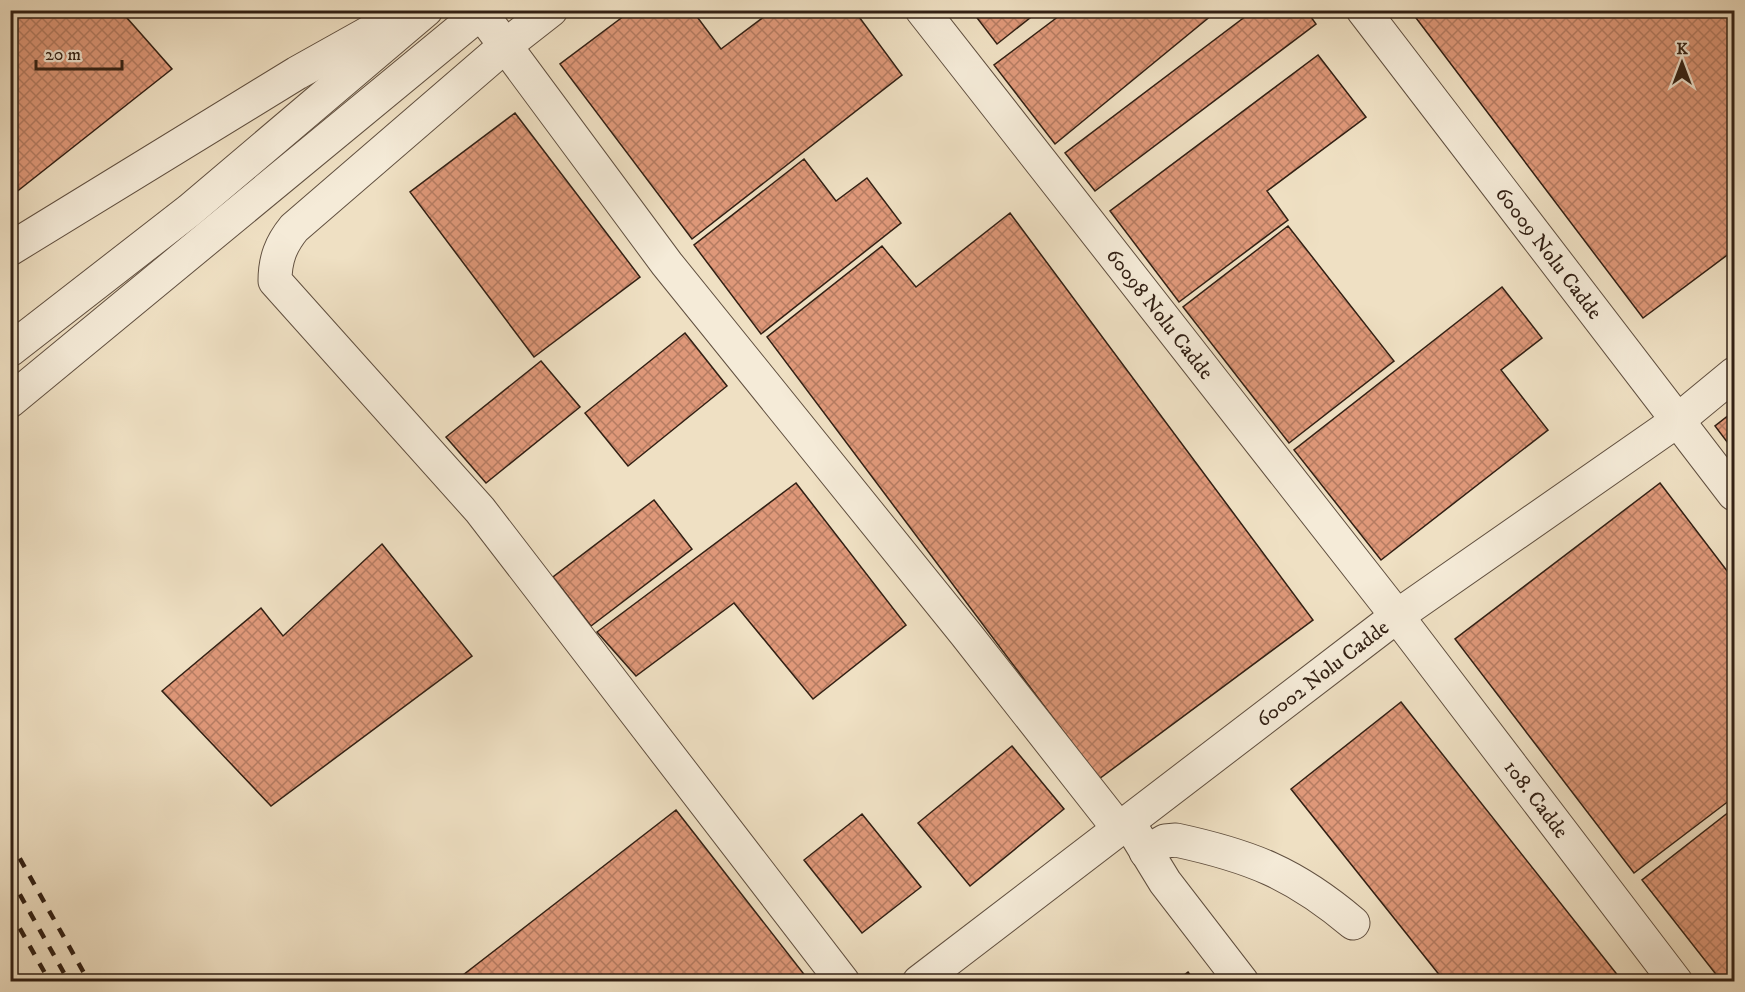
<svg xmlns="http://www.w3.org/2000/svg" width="1745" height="992" font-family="'IM FELL DW Pica',serif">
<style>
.building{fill:url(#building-cross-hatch);stroke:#322014;stroke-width:1.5}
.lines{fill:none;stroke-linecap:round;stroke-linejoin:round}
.minor-casing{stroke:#615040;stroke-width:35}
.minor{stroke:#f5ebd8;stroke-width:33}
.rail{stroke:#322014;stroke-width:4.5;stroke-dasharray:10 10;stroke-linecap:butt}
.labels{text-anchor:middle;stroke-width:5;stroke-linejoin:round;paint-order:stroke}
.street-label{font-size:21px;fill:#322014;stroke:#f5ebd8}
</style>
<defs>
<pattern id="building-cross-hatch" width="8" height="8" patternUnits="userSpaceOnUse" patternTransform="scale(1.5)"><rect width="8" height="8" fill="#df9879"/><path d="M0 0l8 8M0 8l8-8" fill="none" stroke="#b57c62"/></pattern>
</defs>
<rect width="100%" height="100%" fill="#efe0c3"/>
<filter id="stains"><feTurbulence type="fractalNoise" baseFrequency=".00333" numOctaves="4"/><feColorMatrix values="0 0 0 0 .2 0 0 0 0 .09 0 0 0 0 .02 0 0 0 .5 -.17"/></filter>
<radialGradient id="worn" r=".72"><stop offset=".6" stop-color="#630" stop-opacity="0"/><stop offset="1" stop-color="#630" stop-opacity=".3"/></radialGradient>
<path class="building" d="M 10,10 L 120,10 L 172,69 L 10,197 Z
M 632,10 L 692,10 L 721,49 L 773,10 L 854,10 L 902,75 L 692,239 L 560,64 Z
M 971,10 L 1040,10 L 997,44 Z
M 1067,10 L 1218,10 L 1055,144 L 994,65 Z
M 1254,10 L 1306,10 L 1316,24 L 1095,191 L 1065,153 Z
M 1410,10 L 1734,10 L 1734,250 L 1643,318 Z
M 1318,55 L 1366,117 L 1267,191 L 1288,220 L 1179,302 L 1110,211 Z
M 515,113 L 640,277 L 534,357 L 410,192 Z
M 804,159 L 836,201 L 867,178 L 901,223 L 761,334 L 694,245 Z
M 1010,213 L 1313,620 L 1099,779 L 767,337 L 882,246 L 916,287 Z
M 1288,226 L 1394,361 L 1289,443 L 1183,307 Z
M 1502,287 L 1542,338 L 1501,370 L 1548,430 L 1381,560 L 1294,450 Z
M 685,333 L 727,386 L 628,466 L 585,413 Z
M 541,361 L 580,407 L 486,483 L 446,437 Z
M 1734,411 L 1734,451 L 1715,426 Z
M 796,483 L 906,625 L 813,699 L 734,603 L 636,676 L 597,632 Z
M 1660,483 L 1734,580 L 1734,797 L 1634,873 L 1455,639 Z
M 654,500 L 692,549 L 591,626 L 553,577 Z
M 382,544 L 472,656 L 271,806 L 162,691 L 261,608 L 283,636 Z
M 1401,702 L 1623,982 L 1445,982 L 1291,789 Z
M 1012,746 L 1064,809 L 970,886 L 918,823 Z
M 1734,808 L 1734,982 L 1722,982 L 1642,880 Z
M 676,810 L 810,982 L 454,982 Z
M 862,814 L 921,887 L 862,933 L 804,860 Z
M 1188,972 L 1195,982 L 1175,982 Z"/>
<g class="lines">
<defs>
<g id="minor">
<path d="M 551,10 L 505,46 L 294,228 C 281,244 275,259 275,281 L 480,510 L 843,982"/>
<path id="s1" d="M 922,10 L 1397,616 L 1676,982"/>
<path id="s2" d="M 1363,10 L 1734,494"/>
<path d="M 481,13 L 667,264 L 965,633 L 1119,829"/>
<path d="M 10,249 L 297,73 L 390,21"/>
<path d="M 10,350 L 190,210 L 426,10"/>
<path d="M 10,401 L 484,10"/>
<path d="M 1135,833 L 1165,882 L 1242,982"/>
<path d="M 1146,852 L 1165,841 L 1176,840 C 1250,856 1294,873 1353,923"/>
<path id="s3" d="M 919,982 L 1397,616 L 1677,421 L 1734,374"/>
</g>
</defs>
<use href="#minor" class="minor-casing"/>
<use href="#minor" class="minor"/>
<path class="rail" d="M 10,841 L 89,982
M 10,877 L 69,982
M 10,911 L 50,982"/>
</g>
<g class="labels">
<g class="street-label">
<text dy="7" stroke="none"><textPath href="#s2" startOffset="306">60009 Nolu Cadde</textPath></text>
<text dy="7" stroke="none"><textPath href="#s1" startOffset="386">60098 Nolu Cadde</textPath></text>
<text dy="7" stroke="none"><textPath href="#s3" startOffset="508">60002 Nolu Cadde</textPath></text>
<text dy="7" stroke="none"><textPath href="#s1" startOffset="1000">108. Cadde</textPath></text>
</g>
</g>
<rect width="1745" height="992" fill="none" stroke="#efe0c3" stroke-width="36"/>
<rect x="12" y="12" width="1721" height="968" fill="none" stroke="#322014" stroke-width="3"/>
<rect x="18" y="18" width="1709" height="956" fill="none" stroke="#322014" stroke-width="1.5"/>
<g transform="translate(1682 63)" stroke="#f5ebd8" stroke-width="4.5" paint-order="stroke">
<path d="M0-4.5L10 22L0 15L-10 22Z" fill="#322014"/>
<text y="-9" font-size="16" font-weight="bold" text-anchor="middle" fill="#322014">K</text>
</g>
<path d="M36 60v9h86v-9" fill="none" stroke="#322014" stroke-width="3"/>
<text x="45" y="60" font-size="18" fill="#322014" stroke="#f5ebd8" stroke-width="4.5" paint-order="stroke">20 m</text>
<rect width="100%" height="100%" filter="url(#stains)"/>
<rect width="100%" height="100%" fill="url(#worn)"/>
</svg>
